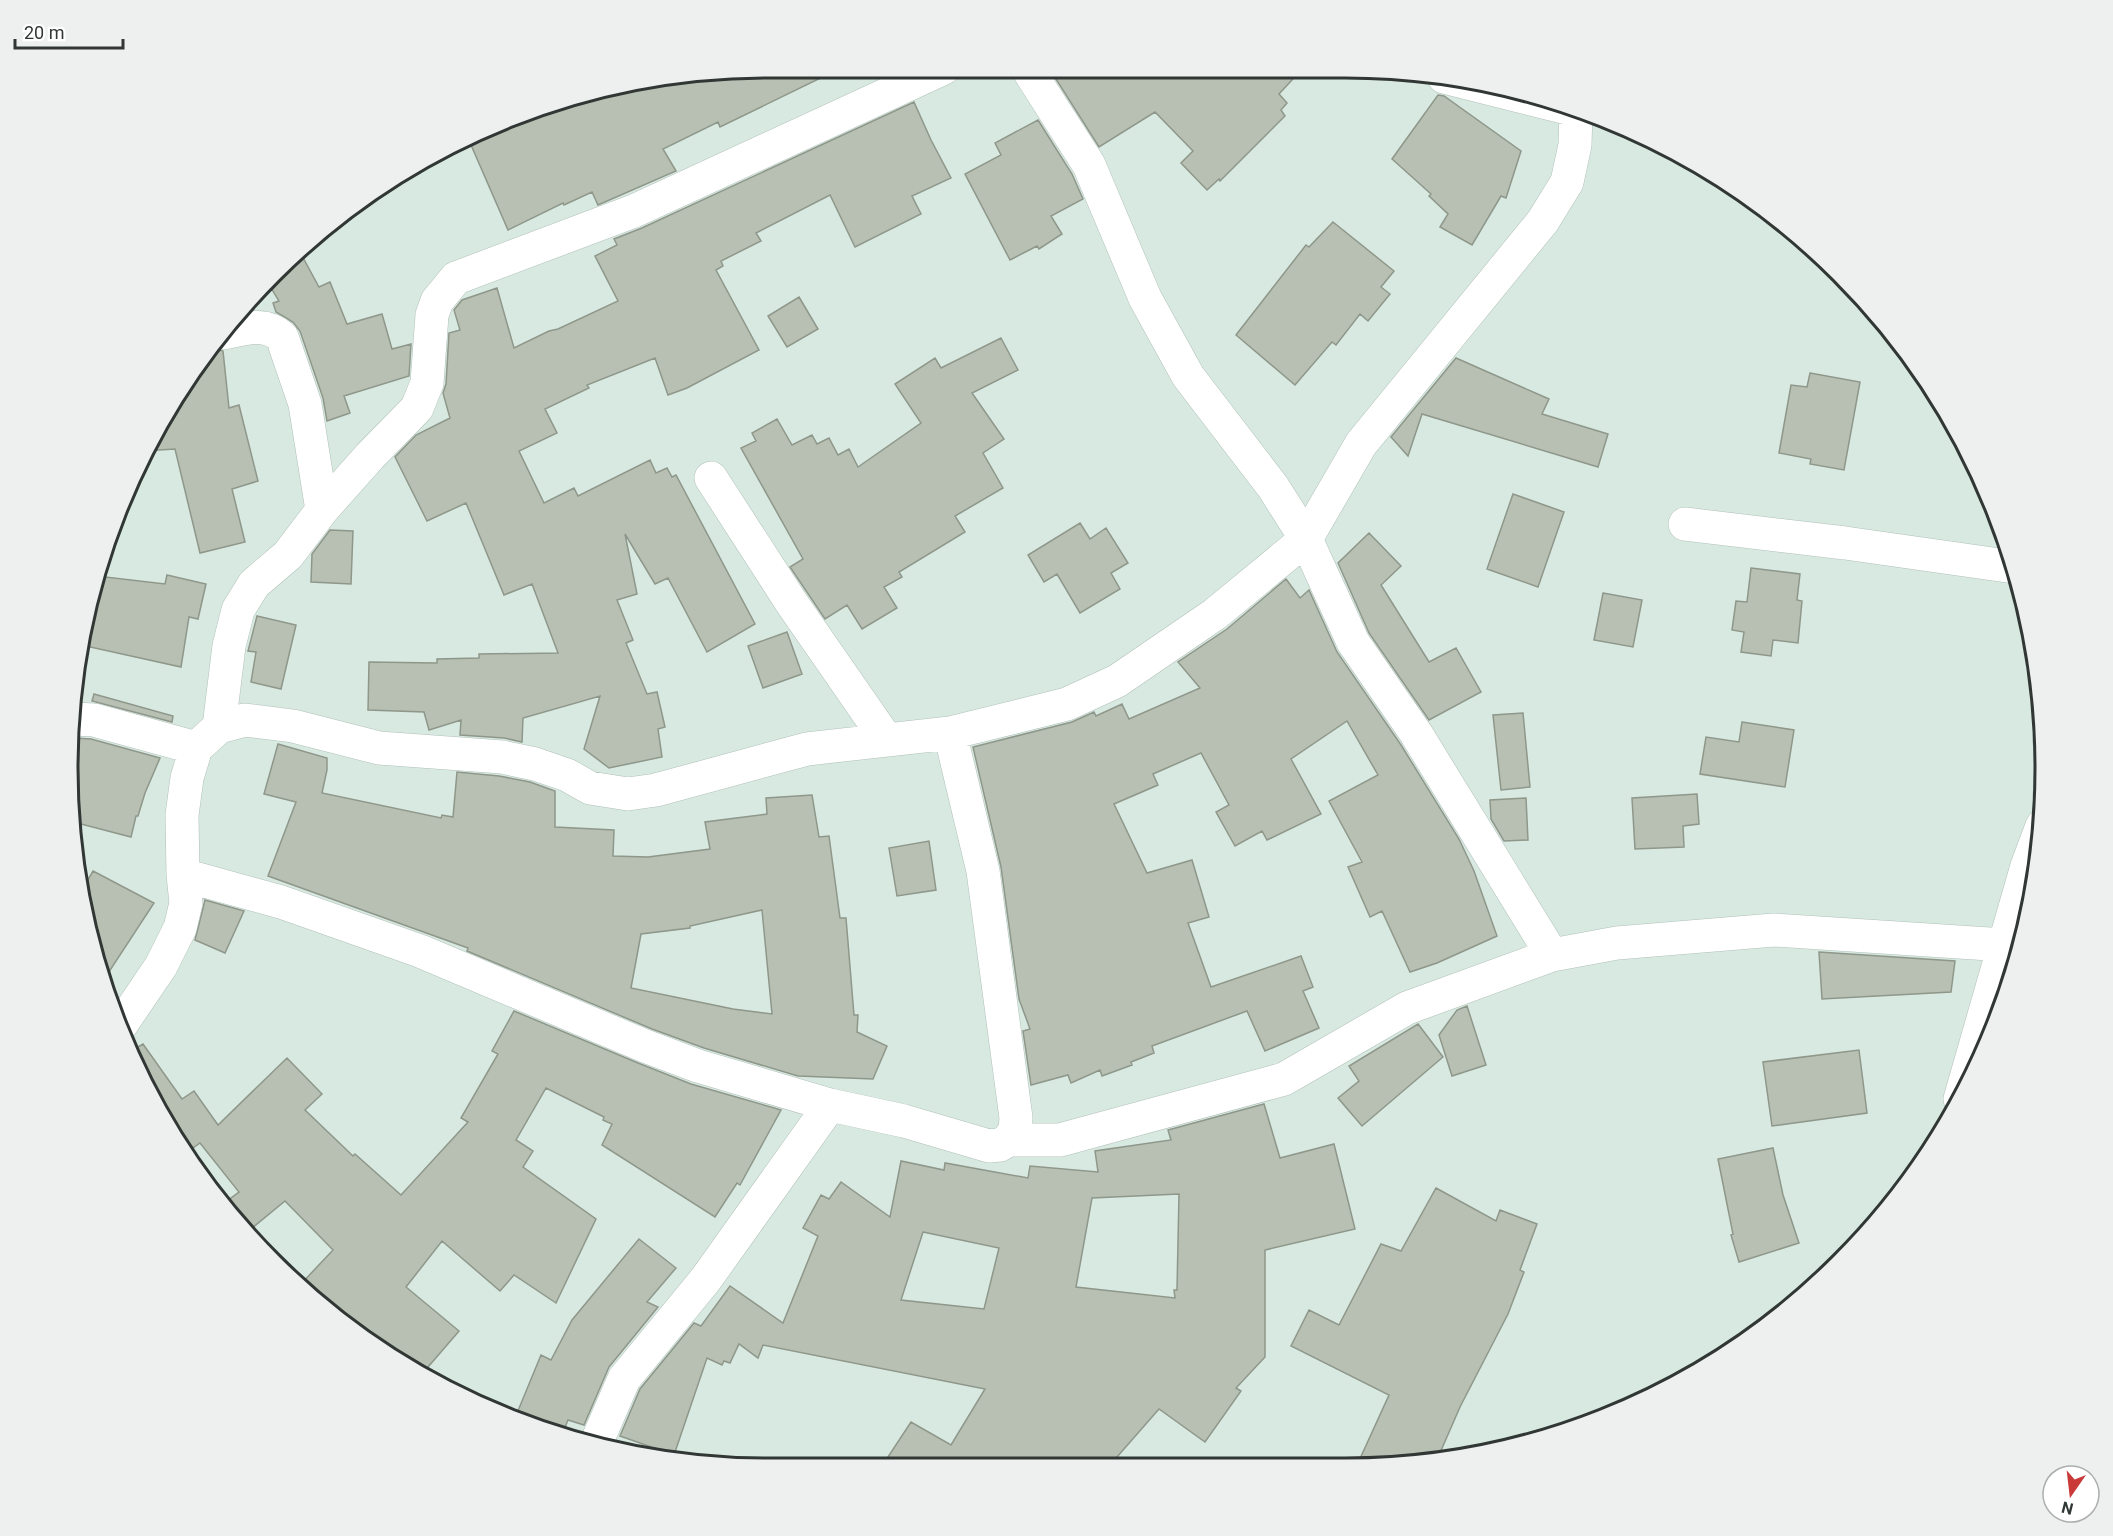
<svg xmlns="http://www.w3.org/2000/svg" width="2113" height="1536" font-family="Roboto,sans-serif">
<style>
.building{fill:#b7c0b3;stroke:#8e978a;stroke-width:1.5;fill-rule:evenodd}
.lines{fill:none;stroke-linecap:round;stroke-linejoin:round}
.street-casing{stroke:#b0c1b9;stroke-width:34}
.secondary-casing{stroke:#b0c1b9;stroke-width:34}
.street{stroke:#fff;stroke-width:33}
.secondary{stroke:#fff;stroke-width:33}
.rim{fill:none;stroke:#303734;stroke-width:3}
</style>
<rect width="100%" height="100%" fill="#d8e9e1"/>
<path class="building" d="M 768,68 L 841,68 L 720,127 L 718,122 L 663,149 L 676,171 L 598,205 L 592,192 L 564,205 L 563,203 L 508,230 L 468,138 L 500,121 L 586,91 Z
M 1049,68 L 1303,68 L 1279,94 L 1287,103 L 1281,110 L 1285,116 L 1220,181 L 1219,179 L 1207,190 L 1181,163 L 1193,151 L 1155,112 L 1099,147 Z
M 1438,95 L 1444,96 L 1521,151 L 1506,198 L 1501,196 L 1472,245 L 1440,227 L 1448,214 L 1429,196 L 1431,194 L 1392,159 Z
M 914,102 L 931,140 L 951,178 L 912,196 L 921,214 L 855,247 L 830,195 L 756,233 L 761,241 L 721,261 L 723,266 L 716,270 L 759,350 L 687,388 L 668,395 L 655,358 L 587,385 L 589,388 L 545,409 L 557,433 L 519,451 L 544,503 L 574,488 L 578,496 L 650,460 L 656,473 L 667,468 L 672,477 L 676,475 L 755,624 L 707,652 L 668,578 L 655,584 L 625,534 L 637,594 L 617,600 L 633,640 L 626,643 L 647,694 L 657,692 L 665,727 L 658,729 L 662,757 L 609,768 L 584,749 L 600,696 L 523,718 L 522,742 L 504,738 L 460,735 L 461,720 L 429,730 L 424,712 L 368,710 L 369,662 L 437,663 L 437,659 L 479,658 L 479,654 L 558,653 L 532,584 L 504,595 L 466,503 L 427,521 L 395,457 L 416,435 L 450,418 L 443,393 L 446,384 L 449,333 L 460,330 L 454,310 L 462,300 L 497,288 L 514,348 L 549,331 L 558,329 L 618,301 L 595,256 L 617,245 L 614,239 L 642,228 Z
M 1038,120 L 1072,174 L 1083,199 L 1051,216 L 1062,234 L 1039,249 L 1037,246 L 1010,260 L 965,174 L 1001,155 L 995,143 Z
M 1333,222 L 1394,271 L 1381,287 L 1390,294 L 1368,321 L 1360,314 L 1336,345 L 1332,342 L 1295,385 L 1236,335 L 1306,245 L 1309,247 Z
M 301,254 L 319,287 L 330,282 L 347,324 L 382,314 L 392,349 L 411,344 L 409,376 L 344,396 L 350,413 L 327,421 L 323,398 L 300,331 L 293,322 L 276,312 L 273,303 L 279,301 L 268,283 Z
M 799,297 L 818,329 L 787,347 L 768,316 Z
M 1001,338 L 1018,370 L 972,393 L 1004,439 L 983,453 L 1003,488 L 955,516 L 965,532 L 899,572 L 902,577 L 884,587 L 897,608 L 862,629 L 847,605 L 825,619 L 790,567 L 803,559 L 741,448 L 756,441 L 752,433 L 777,419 L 792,445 L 812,435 L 817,444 L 829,438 L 838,455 L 849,449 L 858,467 L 921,423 L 895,384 L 935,358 L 941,368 Z
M 213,348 L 223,351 L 229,408 L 239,405 L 258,481 L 232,489 L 245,542 L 200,553 L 175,449 L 144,451 Z
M 1456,358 L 1549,399 L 1542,414 L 1608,434 L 1598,467 L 1422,414 L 1408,456 L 1391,437 Z
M 1810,373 L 1860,382 L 1844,470 L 1810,464 L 1811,459 L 1779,453 L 1791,385 L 1807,387 Z
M 1513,494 L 1564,512 L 1538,587 L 1487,569 Z
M 1080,523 L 1090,539 L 1106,528 L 1128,563 L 1111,573 L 1120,589 L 1080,613 L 1057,574 L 1044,582 L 1028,555 Z
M 330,530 L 353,531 L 351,584 L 311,582 L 312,554 Z
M 1369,533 L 1401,566 L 1381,585 L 1429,662 L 1456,648 L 1481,692 L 1429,720 L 1369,633 L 1338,563 Z
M 1751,568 L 1800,574 L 1797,600 L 1802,601 L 1798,643 L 1773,640 L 1771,656 L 1741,652 L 1744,632 L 1732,630 L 1736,601 L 1747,602 Z
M 167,575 L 206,584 L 198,619 L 189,617 L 181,667 L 81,645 L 97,576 L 165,584 Z
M 1286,579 L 1300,598 L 1309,590 L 1337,652 L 1401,745 L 1459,839 L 1474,871 L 1497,936 L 1437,963 L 1410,972 L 1382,911 L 1370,917 L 1348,867 L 1362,862 L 1329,801 L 1378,775 L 1347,721 L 1291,759 L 1321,814 L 1267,840 L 1262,831 L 1235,846 L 1216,812 L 1229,805 L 1201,753 L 1153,774 L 1158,785 L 1114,804 L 1147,873 L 1192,860 L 1209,917 L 1188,923 L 1211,987 L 1301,956 L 1313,987 L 1303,991 L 1319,1028 L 1265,1051 L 1247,1011 L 1152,1046 L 1154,1053 L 1131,1062 L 1132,1065 L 1102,1076 L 1100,1070 L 1071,1083 L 1068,1075 L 1031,1085 L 1023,1031 L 1030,1029 L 1019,999 L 1001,867 L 973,747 L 1072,722 L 1094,712 L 1096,716 L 1122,704 L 1129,719 L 1200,688 L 1178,662 L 1227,629 Z
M 1603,593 L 1642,600 L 1633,647 L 1594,640 Z
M 257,616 L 296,625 L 281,689 L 251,682 L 256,652 L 248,651 Z
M 787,632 L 802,674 L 763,688 L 748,646 Z
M 94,694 L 173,716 L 172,722 L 92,701 Z
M 1523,713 L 1530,787 L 1501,790 L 1493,715 Z
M 1742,722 L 1794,730 L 1785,787 L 1700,774 L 1706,737 L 1739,742 Z
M 74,738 L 91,739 L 160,758 L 145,793 L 138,816 L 136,816 L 131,837 L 73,822 Z
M 278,744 L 327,758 L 327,770 L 322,793 L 441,818 L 442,815 L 453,817 L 457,772 L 499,776 L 530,782 L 555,791 L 555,827 L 614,830 L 613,856 L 648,857 L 710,849 L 705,822 L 767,814 L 766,798 L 812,795 L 819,837 L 829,836 L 840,918 L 846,918 L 854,1015 L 858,1015 L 857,1032 L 887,1046 L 873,1079 L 798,1076 L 704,1048 L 652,1029 L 467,951 L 468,948 L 268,876 L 296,802 L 264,794 ZM 762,910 L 772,1014 L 733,1009 L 631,988 L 641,934 L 690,928 L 690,926 Z
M 1697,794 L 1699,824 L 1683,826 L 1684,847 L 1635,849 L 1632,798 Z
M 1526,798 L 1528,840 L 1504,841 L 1491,819 L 1490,800 Z
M 929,841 L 936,890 L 897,896 L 889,848 Z
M 93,871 L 154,903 L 105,978 L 82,890 Z
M 205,900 L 244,911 L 225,953 L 195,940 Z
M 1819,952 L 1955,961 L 1951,992 L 1822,999 Z
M 1467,1006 L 1486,1065 L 1452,1076 L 1439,1035 L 1457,1010 Z
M 514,1011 L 638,1063 L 691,1084 L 781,1110 L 740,1185 L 737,1183 L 715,1217 L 602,1145 L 612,1124 L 603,1120 L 604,1117 L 546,1088 L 516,1140 L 533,1151 L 523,1167 L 596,1219 L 556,1303 L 514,1275 L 500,1291 L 442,1241 L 406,1287 L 459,1331 L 422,1374 L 400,1360 L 371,1335 L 367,1340 L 341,1324 L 300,1285 L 333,1250 L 285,1201 L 245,1234 L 241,1230 L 223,1204 L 239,1192 L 200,1143 L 186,1153 L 162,1119 L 129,1052 L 143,1044 L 182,1099 L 194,1091 L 218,1125 L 287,1058 L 322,1094 L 305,1110 L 353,1156 L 355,1154 L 401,1195 L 468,1122 L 461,1118 L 498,1054 L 492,1051 Z
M 1418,1024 L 1443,1057 L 1362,1126 L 1338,1098 L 1359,1081 L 1349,1066 Z
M 1859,1050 L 1867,1113 L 1772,1126 L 1763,1062 Z
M 1264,1104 L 1280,1158 L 1334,1144 L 1355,1229 L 1265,1250 L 1265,1357 L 1236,1388 L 1241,1391 L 1205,1442 L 1159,1409 L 1110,1465 L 882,1466 L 911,1422 L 951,1445 L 985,1389 L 763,1345 L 758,1358 L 739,1344 L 730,1363 L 724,1361 L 722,1365 L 707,1358 L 674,1455 L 620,1436 L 640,1389 L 694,1323 L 701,1326 L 730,1286 L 783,1323 L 818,1236 L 803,1228 L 821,1195 L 829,1199 L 841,1182 L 890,1217 L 901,1161 L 944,1170 L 945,1163 L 1028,1178 L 1030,1166 L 1098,1172 L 1095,1151 L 1171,1140 L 1168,1130 ZM 1179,1194 L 1177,1290 L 1174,1290 L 1175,1298 L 1076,1287 L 1092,1198 ZM 923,1232 L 999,1248 L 984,1309 L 901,1300 Z
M 1773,1148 L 1783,1195 L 1799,1243 L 1739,1262 L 1731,1235 L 1733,1234 L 1718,1159 Z
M 1436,1188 L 1496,1221 L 1500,1210 L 1537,1224 L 1520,1270 L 1524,1272 L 1508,1314 L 1460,1407 L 1436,1462 L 1358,1463 L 1389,1395 L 1291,1346 L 1309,1310 L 1339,1325 L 1381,1244 L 1401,1251 Z
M 639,1239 L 676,1268 L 647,1302 L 658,1307 L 609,1367 L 584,1425 L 568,1420 L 562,1435 L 515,1418 L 541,1355 L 551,1360 L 572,1320 Z"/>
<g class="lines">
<defs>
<path id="street" d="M 1027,68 L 1089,165 L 1145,298 L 1188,376 L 1273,487 L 1306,539 L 1353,642 L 1417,735 L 1552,955
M 1444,77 L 1579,111
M 223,333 C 244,329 265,321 282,337 L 305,404 L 322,510
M 711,478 L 791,602 L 886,739
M 1685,524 L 1845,543 L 2014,567
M 74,719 L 94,720 L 196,748
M 219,727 L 229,646 L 238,610 L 254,584 L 288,555 L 322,510 L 370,456 L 417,408 L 427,383 L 432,315 L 437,301 L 456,278 L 634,211 L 944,68
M 183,875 L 281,902 L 420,951 L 645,1046 L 698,1066 L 830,1105 L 904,1121 L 989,1146 L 1000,1145 L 1008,1140 L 1015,1131 L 1016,1118 L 983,871 L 950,733
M 119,1028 L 161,966 L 180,928 L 186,903 L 183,875 L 182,815 L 187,778 L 196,748 L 219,727 L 245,720 L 293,726 L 379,748 L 502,757 L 535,764 L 567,775 L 590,788 L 628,794 L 656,790 L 807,749 L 950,733 L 1067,704 L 1117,681 L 1215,614 L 1306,539 L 1361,444 L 1543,221 L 1567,182 L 1575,145 L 1576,110
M 1008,1140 L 1060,1140 L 1284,1079 L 1407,1008 L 1552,955 L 1617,943 L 1774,930 L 2005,945
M 595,1446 L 624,1379 L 706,1279 L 830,1105"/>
<path id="secondary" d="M 1960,1099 L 2027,866 L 2042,826"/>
</defs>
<use href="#street" class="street-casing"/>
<use href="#secondary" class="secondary-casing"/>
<use href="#street" class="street"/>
<use href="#secondary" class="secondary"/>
</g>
<path d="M0 0H2113V1536H0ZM768 78H1345A690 690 0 0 1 2035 768V768A690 690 0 0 1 1345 1458H768A690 690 0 0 1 78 768V768A690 690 0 0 1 768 78Z" fill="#eeefef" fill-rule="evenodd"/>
<path class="rim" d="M768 78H1345A690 690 0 0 1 2035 768V768A690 690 0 0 1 1345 1458H768A690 690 0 0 1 78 768V768A690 690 0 0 1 768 78Z"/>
<g transform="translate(2071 1494) rotate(194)"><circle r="28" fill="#ffffff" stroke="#acafae" stroke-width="1.5"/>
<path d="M0-4.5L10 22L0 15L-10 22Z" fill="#c93a39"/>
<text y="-9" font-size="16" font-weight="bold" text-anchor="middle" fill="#303734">N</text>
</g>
<path d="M15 39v9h108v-9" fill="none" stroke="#303734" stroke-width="3"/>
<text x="24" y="39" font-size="18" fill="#303734" stroke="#ffffff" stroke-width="4.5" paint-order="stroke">20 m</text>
</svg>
